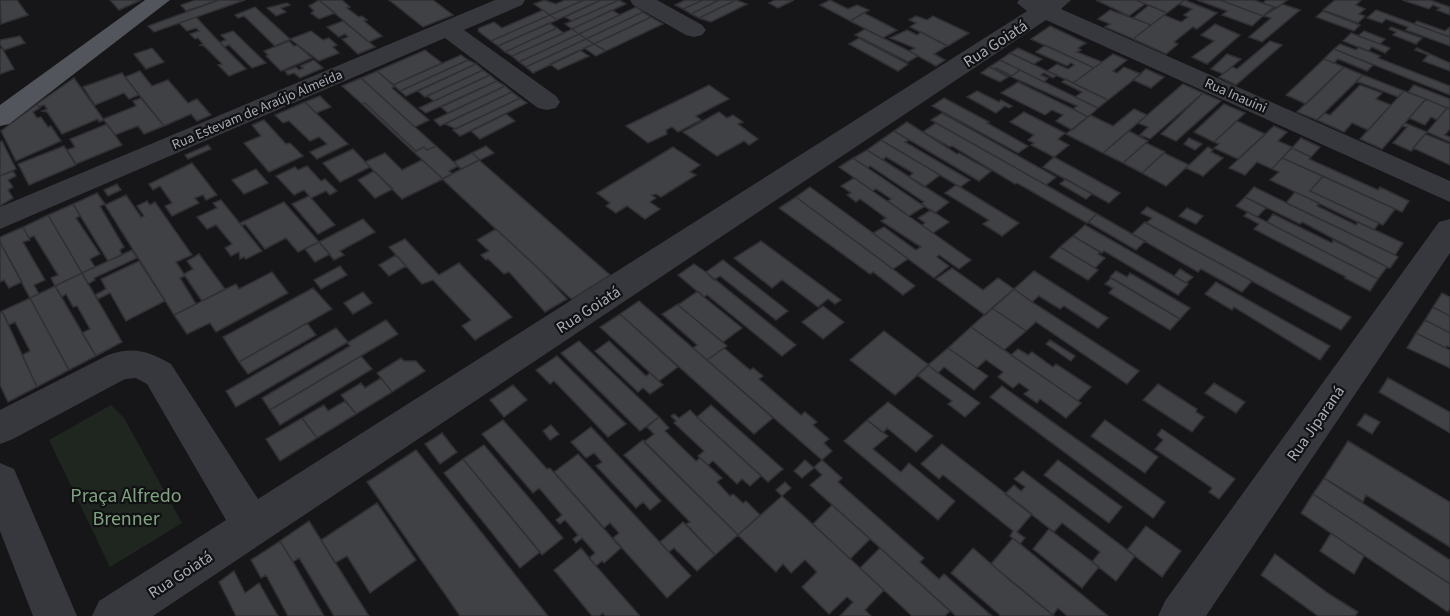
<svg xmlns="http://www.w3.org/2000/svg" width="1450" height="616" font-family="'Source Sans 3',sans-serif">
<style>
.green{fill:#1e261f}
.building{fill:#404145;stroke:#303034;stroke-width:1.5}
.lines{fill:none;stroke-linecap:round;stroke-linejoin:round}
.minor{fill:#37383d;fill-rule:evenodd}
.major{fill:#53555c;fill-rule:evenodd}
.labels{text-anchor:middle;stroke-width:4.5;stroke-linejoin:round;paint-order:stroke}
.far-street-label{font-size:14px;fill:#a8adb8;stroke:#111113}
.street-label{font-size:16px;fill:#a8adb8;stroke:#111113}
.near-park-label{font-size:20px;fill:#7fa381;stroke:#111113}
</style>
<rect width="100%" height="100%" fill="#161618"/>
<path class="green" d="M 111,405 L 124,418 L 182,523 L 110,567 L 49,440 Z"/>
<path class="building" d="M 0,0 L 17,0 L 28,15 L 1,24 Z
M 110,0 L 141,0 L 119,10 Z
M 195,0 L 219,0 L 186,11 L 181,5 Z
M 219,0 L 245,0 L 154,32 L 148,26 Z
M 319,0 L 335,13 L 319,19 L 311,13 L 314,11 L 309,6 Z
M 319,0 L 342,0 L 350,7 L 347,8 L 359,17 L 362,16 L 367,20 L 364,21 L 382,36 L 369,42 Z
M 389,0 L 433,0 L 453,15 L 423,27 Z
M 544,0 L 556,4 L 565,0 L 584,0 L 550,15 L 534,4 Z
M 584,0 L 601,0 L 557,20 L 550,15 Z
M 601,0 L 619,0 L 572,21 L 565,17 Z
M 619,0 L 626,4 L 572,29 L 565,24 Z
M 685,0 L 703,0 L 683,9 L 675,5 Z
M 703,0 L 719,0 L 691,14 L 683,9 Z
M 719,0 L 736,0 L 699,18 L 691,14 Z
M 736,0 L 747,4 L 711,22 L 699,18 Z
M 775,0 L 794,0 L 778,8 L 769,3 Z
M 830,0 L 848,9 L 857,5 L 869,10 L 850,21 L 820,5 Z
M 1096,0 L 1136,0 L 1145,4 L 1129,16 Z
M 1136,0 L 1184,0 L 1167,13 Z
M 1185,0 L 1217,13 L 1197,29 L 1193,27 L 1174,42 L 1178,44 L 1166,54 L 1133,39 L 1164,15 L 1181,22 L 1188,17 L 1184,15 L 1192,9 L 1179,4 Z
M 1197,0 L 1220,0 L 1263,16 L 1252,26 L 1222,15 L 1227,11 Z
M 1220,0 L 1254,0 L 1274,7 L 1263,16 Z
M 1266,0 L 1287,0 L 1277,8 L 1263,3 Z
M 1335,0 L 1361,0 L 1356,5 L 1365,9 L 1359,14 L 1365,16 L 1358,23 L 1323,10 Z
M 1402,0 L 1430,0 L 1450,7 L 1450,15 L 1437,10 L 1440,8 L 1433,5 L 1429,9 Z
M 287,3 L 290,5 L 281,8 L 286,12 L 276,16 L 267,8 Z
M 1282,4 L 1300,10 L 1262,42 L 1249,37 L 1271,18 L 1264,16 Z
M 1149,5 L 1167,13 L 1151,25 L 1133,18 Z
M 255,7 L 290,39 L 291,39 L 275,46 L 244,16 L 238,18 L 235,15 Z
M 636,7 L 643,12 L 586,39 L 579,34 Z
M 543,10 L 550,15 L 491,41 L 478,31 L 479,28 L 494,22 L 502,28 Z
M 612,10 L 620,15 L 579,34 L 572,29 Z
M 1110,10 L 1124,15 L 1151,25 L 1133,39 L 1105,27 L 1110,24 L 1098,19 Z
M 1376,10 L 1450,37 L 1450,46 L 1406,30 L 1408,27 L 1386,19 L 1382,23 L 1367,18 Z
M 1323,11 L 1360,25 L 1354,31 L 1316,17 Z
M 643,12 L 651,17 L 594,44 L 586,39 Z
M 864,13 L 897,30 L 883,38 L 850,21 Z
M 550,15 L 557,20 L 498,46 L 491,41 Z
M 916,16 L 927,20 L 933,16 L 969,33 L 948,46 L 910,27 L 916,23 L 909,20 Z
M 196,17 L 224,47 L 246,69 L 229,76 L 218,65 L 222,64 L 204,46 L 200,45 L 203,44 L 198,38 L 195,39 L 190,34 L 199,31 L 196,28 L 187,31 L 179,23 Z
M 651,17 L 663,24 L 606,51 L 594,44 Z
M 343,21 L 369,42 L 375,47 L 358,54 L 342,39 L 348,37 L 345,34 L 339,37 L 327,27 Z
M 1417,21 L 1445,31 L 1450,27 L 1450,37 L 1414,24 Z
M 549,23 L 557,28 L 505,52 L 498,46 Z
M 1215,24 L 1240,35 L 1207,64 L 1192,57 L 1214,41 L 1201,35 Z
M 1050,26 L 1086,43 L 1078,48 L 1081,50 L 1077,52 L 1102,62 L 1094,68 L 1031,39 Z
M 1391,27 L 1422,38 L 1416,44 L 1393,35 L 1396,32 L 1389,29 Z
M 557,28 L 564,33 L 512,56 L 505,52 Z
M 572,29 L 579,34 L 519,62 L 512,56 Z
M 865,29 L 909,51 L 918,56 L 908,62 L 855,35 Z
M 907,30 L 917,35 L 921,32 L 947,46 L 934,54 L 945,60 L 936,66 L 909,51 L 915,48 L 890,38 Z
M 233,31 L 266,63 L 252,68 L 229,45 L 224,47 L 220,42 L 226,40 L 221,35 Z
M 311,31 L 323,40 L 329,38 L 337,45 L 333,47 L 339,53 L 319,61 L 290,39 Z
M 1364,31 L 1385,39 L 1380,44 L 1358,36 Z
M 1351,33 L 1380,44 L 1390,48 L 1385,53 L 1372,47 L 1368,51 L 1343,41 Z
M 579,34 L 586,39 L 526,67 L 519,62 Z
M 20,36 L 25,43 L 4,50 L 0,45 L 0,40 Z
M 859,38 L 908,64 L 898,71 L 849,44 Z
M 586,39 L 594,44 L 533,73 L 526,67 Z
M 289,41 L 294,46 L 297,45 L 312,58 L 281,71 L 266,56 L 268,55 L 264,51 Z
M 1270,41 L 1282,45 L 1236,85 L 1219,77 L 1232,67 L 1237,69 Z
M 594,44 L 606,51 L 596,56 L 584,48 Z
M 1340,44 L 1356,50 L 1359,47 L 1380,56 L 1378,58 L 1450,86 L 1450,95 L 1334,49 Z
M 1045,45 L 1094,68 L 1073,83 L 1047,71 L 1057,64 L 1068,69 L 1074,65 L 1071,63 L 1067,66 L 1036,52 Z
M 2,48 L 14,69 L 0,74 L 0,49 Z
M 152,48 L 164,62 L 146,69 L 134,54 Z
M 1018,48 L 1042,59 L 1034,64 L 1010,53 Z
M 1417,48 L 1450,63 L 1450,71 L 1423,61 L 1428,55 L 1415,50 Z
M 1334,49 L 1373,65 L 1367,71 L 1338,59 L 1334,63 L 1324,59 Z
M 425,50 L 442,63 L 393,85 L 377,71 Z
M 580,50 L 589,56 L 558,70 L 550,64 Z
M 1010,53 L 1047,71 L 1057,75 L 1053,78 L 1044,73 L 1041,75 L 1048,78 L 1044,82 L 1000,60 Z
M 1113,54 L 1127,60 L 1113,71 L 1117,73 L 1124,67 L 1141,74 L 1108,100 L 1073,83 Z
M 1227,54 L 1241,59 L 1223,74 L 1211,69 Z
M 461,55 L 468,60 L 400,91 L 393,85 Z
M 1324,59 L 1344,67 L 1306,104 L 1286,95 Z
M 314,60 L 323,68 L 300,78 L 294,73 L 288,75 L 285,71 L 296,67 L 299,70 L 303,68 L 300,66 Z
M 468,60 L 476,64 L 406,96 L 400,91 Z
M 1000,60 L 1020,70 L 1012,76 L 996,68 L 994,69 L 989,67 Z
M 476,64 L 483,70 L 425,97 L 418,91 Z
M 989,67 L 994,69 L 1008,77 L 1000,82 L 981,73 Z
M 1344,67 L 1363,75 L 1317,120 L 1297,112 Z
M 996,68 L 1012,76 L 1020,70 L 1098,108 L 1088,117 L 1073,109 L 1077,106 L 994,69 Z
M 1146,69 L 1164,77 L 1151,88 L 1133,80 Z
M 483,70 L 490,75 L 434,101 L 427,96 Z
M 140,71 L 152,86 L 168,80 L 188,103 L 197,99 L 211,115 L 197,121 L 191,114 L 164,126 L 125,77 Z
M 377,71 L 395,86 L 392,88 L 429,120 L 415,127 L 361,78 Z
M 122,73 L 139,95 L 129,99 L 124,93 L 95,105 L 83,87 Z
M 490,75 L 497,81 L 426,113 L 419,108 Z
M 1363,75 L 1404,91 L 1398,97 L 1356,81 Z
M 74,78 L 104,120 L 99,122 L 98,119 L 62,134 L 47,112 L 42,111 L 47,109 L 44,105 L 39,107 L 37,104 Z
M 361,78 L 415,127 L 436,146 L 427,150 L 424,147 L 416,151 L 365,103 L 362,104 L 342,86 Z
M 1066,79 L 1073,83 L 1108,100 L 1098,108 L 1075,97 L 1082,92 L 1062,82 Z
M 497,81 L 505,86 L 448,113 L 441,107 Z
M 1018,82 L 1073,109 L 1088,117 L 1072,130 L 1056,121 L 1063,115 L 1052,110 L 1045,115 L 1001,93 Z
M 1183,84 L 1203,93 L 1150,139 L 1140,135 L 1148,127 L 1138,123 Z
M 709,85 L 729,99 L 696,116 L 701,120 L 678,132 L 672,127 L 666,130 L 667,134 L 648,143 L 626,126 Z
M 1360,85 L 1382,93 L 1376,99 L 1391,105 L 1368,130 L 1352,123 L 1344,132 L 1317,120 L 1325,113 L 1330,115 Z
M 1414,85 L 1450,99 L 1450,109 L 1408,92 Z
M 505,86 L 512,92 L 440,126 L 434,120 Z
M 977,91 L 999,102 L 1001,100 L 1012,106 L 1009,108 L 1005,106 L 996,113 L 967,97 Z
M 1404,91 L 1426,99 L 1382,149 L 1360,139 Z
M 512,92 L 520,98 L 456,129 L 445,124 Z
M 1203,93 L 1221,101 L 1176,141 L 1161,134 Z
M 320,96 L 331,107 L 316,113 L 305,102 Z
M 141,98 L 164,126 L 144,134 L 138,126 L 115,135 L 103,119 L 136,106 L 133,101 Z
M 520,98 L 527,103 L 460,136 L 453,130 Z
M 944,98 L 989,122 L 987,123 L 1028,146 L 1018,153 L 932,106 Z
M 1426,99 L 1447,108 L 1437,120 L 1431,117 L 1425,125 L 1409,118 Z
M 305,102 L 316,113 L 348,144 L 317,159 L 310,152 L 327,144 L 319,137 L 310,141 L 289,121 L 283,123 L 275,115 Z
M 365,103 L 416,151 L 424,147 L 427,150 L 436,146 L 458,166 L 449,171 L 452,174 L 443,179 L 362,104 Z
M 37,104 L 40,108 L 33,112 L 37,118 L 41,117 L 48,127 L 51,126 L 61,141 L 16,161 L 1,131 Z
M 1224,104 L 1245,113 L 1214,142 L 1194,132 Z
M 1447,108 L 1450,109 L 1450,129 L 1445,135 L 1450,137 L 1450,142 L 1427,132 Z
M 1134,109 L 1147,115 L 1103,153 L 1066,134 L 1090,115 L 1113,126 Z
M 719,112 L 727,118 L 733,115 L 743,122 L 738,124 L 758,139 L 749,145 L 744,141 L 717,156 L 683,132 Z
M 1024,112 L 1065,133 L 1058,139 L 1069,145 L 1054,157 L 1031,145 L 1034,143 L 1028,140 L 1034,135 L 1010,122 Z
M 942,113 L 1056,177 L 1046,185 L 931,120 Z
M 506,114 L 515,121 L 480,139 L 471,131 Z
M 264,120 L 286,144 L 290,143 L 303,156 L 269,172 L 244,143 L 261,136 L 252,125 Z
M 1237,121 L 1265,134 L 1238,159 L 1214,148 L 1219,144 L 1214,142 Z
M 907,122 L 957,154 L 959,153 L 991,171 L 979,181 L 894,131 Z
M 936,123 L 1046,185 L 1097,214 L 1087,223 L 1017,183 L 1015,184 L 952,146 L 950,147 L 923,132 Z
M 1405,123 L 1427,132 L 1411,151 L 1393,143 L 1407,127 L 1402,126 Z
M 107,124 L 122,145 L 76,164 L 67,150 L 75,147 L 70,139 Z
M 1274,126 L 1287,132 L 1278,141 L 1292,147 L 1272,169 L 1257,162 L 1245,175 L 1229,168 Z
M 894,131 L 909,140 L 905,142 L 970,180 L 960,187 L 881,140 Z
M 1129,131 L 1148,141 L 1123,163 L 1103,153 Z
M 1425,134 L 1450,144 L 1450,165 L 1413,148 Z
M 1189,138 L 1202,144 L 1195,150 L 1184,144 Z
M 1301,138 L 1320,147 L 1311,157 L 1292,148 Z
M 881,140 L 940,175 L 924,187 L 909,177 L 913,173 L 886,157 L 883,160 L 867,150 Z
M 2,141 L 16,169 L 0,176 L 0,142 Z
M 1146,143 L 1165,152 L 1142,173 L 1123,163 Z
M 208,145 L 211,149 L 188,159 L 185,155 Z
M 64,146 L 76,165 L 29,185 L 18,164 Z
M 486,146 L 494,153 L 480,160 L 472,153 Z
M 673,147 L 700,165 L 690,172 L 696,175 L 661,197 L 656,194 L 652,195 L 656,198 L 650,202 L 660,209 L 645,219 L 627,206 L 616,213 L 606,206 L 610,203 L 597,193 Z
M 1208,147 L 1213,150 L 1211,152 L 1223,158 L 1203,176 L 1186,168 Z
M 1292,148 L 1311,157 L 1309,159 L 1378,190 L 1380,187 L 1409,201 L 1402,212 L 1282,158 Z
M 353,149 L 370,167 L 340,182 L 323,163 Z
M 867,150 L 883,160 L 949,202 L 935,213 L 921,204 L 924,202 L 870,166 L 868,168 L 853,158 Z
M 385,153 L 402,170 L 422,160 L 443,179 L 402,199 L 365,162 Z
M 472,153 L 480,160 L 461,169 L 454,162 Z
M 1164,153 L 1189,165 L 1166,186 L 1142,173 Z
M 1054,157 L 1120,193 L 1109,203 L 1043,167 Z
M 853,158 L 921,204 L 925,206 L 909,216 L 888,201 L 891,199 L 876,189 L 873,191 L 839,167 Z
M 1282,158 L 1323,176 L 1310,191 L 1379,223 L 1374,230 L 1270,180 L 1279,172 L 1272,169 Z
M 479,160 L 610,275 L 572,299 L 569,297 L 442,179 Z
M 192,163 L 217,195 L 206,200 L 203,195 L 195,198 L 199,203 L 172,216 L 165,206 L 172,203 L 160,186 L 153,190 L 149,184 Z
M 307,166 L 321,181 L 325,179 L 337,191 L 330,195 L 326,191 L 311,198 L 335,225 L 318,234 L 292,204 L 309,196 L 304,190 L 294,195 L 276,176 L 295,167 L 298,170 Z
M 256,169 L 268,183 L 244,194 L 232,180 Z
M 13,171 L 16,176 L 8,180 L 13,187 L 8,190 L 13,198 L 0,206 L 0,176 Z
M 374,171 L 393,189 L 375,198 L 358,180 Z
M 1323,176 L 1395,209 L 1383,225 L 1310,191 Z
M 854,178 L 933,233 L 971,260 L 959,269 L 939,255 L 937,257 L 949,266 L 934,278 L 873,233 L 884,227 L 916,250 L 921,247 L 881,221 L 886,218 L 860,199 L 856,202 L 847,195 L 851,193 L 841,186 Z
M 1066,179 L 1092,194 L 1086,199 L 1060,184 Z
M 117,184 L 121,190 L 108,196 L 104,190 Z
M 956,185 L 960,187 L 1019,223 L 1002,236 L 983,224 L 989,220 L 945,193 Z
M 810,187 L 873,233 L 908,259 L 893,269 L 796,197 Z
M 1254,187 L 1395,255 L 1398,257 L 1390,268 L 1387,267 L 1302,222 L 1300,224 L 1245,197 Z
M 1295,192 L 1319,203 L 1317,206 L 1356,225 L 1358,222 L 1403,243 L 1395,255 L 1286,203 Z
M 97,193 L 105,204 L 100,206 L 124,247 L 120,250 L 122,255 L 108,261 L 73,204 Z
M 126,195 L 141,217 L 144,216 L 137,206 L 147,201 L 150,205 L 155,202 L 192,255 L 176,262 L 184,274 L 193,269 L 187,261 L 199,254 L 225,289 L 202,301 L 185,276 L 180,278 L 196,304 L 174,315 L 105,205 Z
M 796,197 L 893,269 L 915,286 L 903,295 L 873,272 L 870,274 L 779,208 Z
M 1245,197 L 1266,208 L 1257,217 L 1236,206 Z
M 221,200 L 242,226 L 262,251 L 246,259 L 244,257 L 240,259 L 239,252 L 231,256 L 225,248 L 232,244 L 216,225 L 207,229 L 197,217 L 217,208 L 213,203 Z
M 284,202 L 319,242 L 298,252 L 286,238 L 265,249 L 245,224 L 242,226 L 240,223 Z
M 73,204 L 80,216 L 76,218 L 100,254 L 90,259 L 95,267 L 82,273 L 48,215 Z
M 1147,207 L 1351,317 L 1341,330 L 1146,223 L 1152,218 L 1141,213 Z
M 1187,208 L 1203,216 L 1196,224 L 1179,216 Z
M 931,210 L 949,222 L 933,233 L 922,225 L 925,223 L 918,218 Z
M 1248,212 L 1257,217 L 1378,279 L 1370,291 L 1345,278 L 1346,277 L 1254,229 L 1259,224 L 1244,216 Z
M 1097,214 L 1132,234 L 1145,241 L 1136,250 L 1088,222 Z
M 1273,214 L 1332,243 L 1333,240 L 1387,267 L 1378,279 L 1267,222 Z
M 48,215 L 82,273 L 55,286 L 51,278 L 58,275 L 34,236 L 29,238 L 23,227 Z
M 363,219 L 375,232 L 340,251 L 344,255 L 334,260 L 319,242 Z
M 1145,222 L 1184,244 L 1252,281 L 1242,292 L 1201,269 L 1198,272 L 1132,234 Z
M 1085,225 L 1174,276 L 1188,284 L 1178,295 L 1104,251 L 1102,253 L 1073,236 Z
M 23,227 L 30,240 L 23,242 L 45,280 L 34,285 L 39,294 L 30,298 L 0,242 L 0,237 Z
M 496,229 L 539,269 L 567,299 L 545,312 L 509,272 L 504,274 L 488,259 L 486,260 L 481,255 L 489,251 L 477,240 Z
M 1073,236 L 1100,252 L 1098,254 L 1105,258 L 1095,268 L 1060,247 Z
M 405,239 L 439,275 L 459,263 L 512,317 L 475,340 L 462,326 L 471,320 L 433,280 L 422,284 L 389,247 Z
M 761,241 L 841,300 L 835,304 L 828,299 L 818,307 L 782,280 L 772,288 L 734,258 Z
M 0,242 L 22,282 L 9,288 L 4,280 L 0,282 Z
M 319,242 L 330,254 L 315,262 L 305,249 Z
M 1060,247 L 1095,268 L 1098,270 L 1088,280 L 1050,257 Z
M 132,250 L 137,258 L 94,278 L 95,280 L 88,284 L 82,273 Z
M 396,255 L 406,266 L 389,276 L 379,265 Z
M 723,260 L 788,311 L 776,320 L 720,276 L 714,280 L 706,272 Z
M 139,261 L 165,301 L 126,321 L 110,293 L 98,299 L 95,295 L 106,289 L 101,279 Z
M 694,264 L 706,272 L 796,345 L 782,356 L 707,295 L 704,297 L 678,275 Z
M 340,266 L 347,275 L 321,289 L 314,280 Z
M 952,268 L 983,290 L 998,278 L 1014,289 L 985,315 L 936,279 Z
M 1180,269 L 1193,277 L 1186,283 L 1174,276 Z
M 1034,271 L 1108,318 L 1098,328 L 1064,306 L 1060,309 L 1039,296 L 1032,302 L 1014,289 Z
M 1116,271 L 1127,277 L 1130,273 L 1190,308 L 1180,319 L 1110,277 Z
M 272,272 L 288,293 L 216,332 L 210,323 L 187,334 L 174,315 L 236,284 L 239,289 Z
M 82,273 L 122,342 L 96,356 L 82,333 L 90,329 L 77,306 L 73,307 L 66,294 L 62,297 L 55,286 Z
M 1111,278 L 1180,319 L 1170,330 L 1109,293 L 1113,288 L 1105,284 Z
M 1216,282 L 1330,346 L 1320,360 L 1234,307 L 1232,310 L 1205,294 Z
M 55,286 L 96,356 L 69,370 L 30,298 Z
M 313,288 L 332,309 L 239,362 L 223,337 Z
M 1014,289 L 1032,302 L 1139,371 L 1127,384 L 1036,322 L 1026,331 L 992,308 Z
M 698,291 L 704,297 L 742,328 L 723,342 L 678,305 Z
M 363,292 L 372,303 L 353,314 L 344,303 Z
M 1442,293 L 1450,297 L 1450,316 L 1433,307 Z
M 30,298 L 69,370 L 37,387 L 22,355 L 30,351 L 15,322 L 9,325 L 2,311 Z
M 639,301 L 693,348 L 773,418 L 754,434 L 620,314 Z
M 678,304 L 678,305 L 727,346 L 707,360 L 693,348 L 697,345 L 662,314 Z
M 823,306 L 844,322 L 823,339 L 802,322 Z
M 1433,307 L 1450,316 L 1450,333 L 1425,320 Z
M 992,308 L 1026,331 L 1004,350 L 971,327 Z
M 2,311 L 37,387 L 8,402 L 0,385 L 0,313 Z
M 620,314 L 678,367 L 659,381 L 600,327 Z
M 386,320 L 398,334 L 270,410 L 262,398 L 350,346 L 347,343 Z
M 1425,320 L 1450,333 L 1450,347 L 1447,346 L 1446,348 L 1416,333 Z
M 307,323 L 316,335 L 248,374 L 239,362 Z
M 971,327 L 1078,401 L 1081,403 L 1066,418 L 1040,399 L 1037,403 L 1024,394 L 1029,390 L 1019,383 L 1013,388 L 998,377 L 1003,372 L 986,360 L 977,368 L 948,348 Z
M 336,328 L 348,342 L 236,407 L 226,391 Z
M 884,331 L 929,365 L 895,395 L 850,360 Z
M 1416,333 L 1450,350 L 1450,368 L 1407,348 Z
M 1050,340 L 1075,356 L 1071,361 L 1046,344 Z
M 579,341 L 659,417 L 640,431 L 561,353 Z
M 609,341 L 646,376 L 650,373 L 663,385 L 650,394 L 643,388 L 638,392 L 595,351 Z
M 724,348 L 750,370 L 753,368 L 763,376 L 759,379 L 801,415 L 805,412 L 817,422 L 813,425 L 829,439 L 824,443 L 832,451 L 822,460 L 707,360 Z
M 948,348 L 988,376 L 974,390 L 944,367 L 938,373 L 928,365 Z
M 1018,349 L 1028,355 L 1032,352 L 1053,367 L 1056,364 L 1091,387 L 1078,401 L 1011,355 Z
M 361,356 L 372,369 L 280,425 L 270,410 Z
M 557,356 L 626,424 L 608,437 L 554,381 L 550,384 L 536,370 Z
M 401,358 L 404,361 L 416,361 L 425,371 L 392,392 L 377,373 Z
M 928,365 L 938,373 L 980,403 L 965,417 L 948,404 L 952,401 L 917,375 Z
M 381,378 L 392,392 L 356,414 L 341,395 L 361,383 L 365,388 Z
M 1388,378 L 1450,412 L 1450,433 L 1379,392 Z
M 1214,383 L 1245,402 L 1236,413 L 1205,393 Z
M 1158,384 L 1197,409 L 1196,412 L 1204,417 L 1192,432 L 1143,400 Z
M 513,385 L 527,400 L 504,417 L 490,400 Z
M 1002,386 L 1165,502 L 1155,516 L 1153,518 L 990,397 Z
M 345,401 L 356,414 L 317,438 L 302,418 L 324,405 L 328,411 Z
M 888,402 L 933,436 L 916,452 L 887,428 L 883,433 L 867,420 Z
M 711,405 L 783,469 L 768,482 L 697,417 Z
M 690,410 L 697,417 L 761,476 L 750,486 L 742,479 L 737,484 L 713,461 L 708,465 L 698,456 L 704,451 L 674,423 L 676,421 L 671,416 L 674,414 L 679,418 Z
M 1365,414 L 1380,422 L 1372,434 L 1357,425 Z
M 659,417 L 669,428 L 665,431 L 696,461 L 700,458 L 722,478 L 717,482 L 730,496 L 733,494 L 743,503 L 746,501 L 760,515 L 738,535 L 644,442 L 654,434 L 647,427 Z
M 302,418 L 317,438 L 280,461 L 266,439 Z
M 503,420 L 547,469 L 550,468 L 621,548 L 604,563 L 602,561 L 596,566 L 589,558 L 595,553 L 582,538 L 576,543 L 573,539 L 578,535 L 565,520 L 560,524 L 556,520 L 562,515 L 539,488 L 533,493 L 482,434 Z
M 867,420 L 888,436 L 873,449 L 901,472 L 909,463 L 955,501 L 938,520 L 844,441 Z
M 1105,420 L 1158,457 L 1145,473 L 1091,436 Z
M 551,425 L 559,434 L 550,440 L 543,431 Z
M 591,427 L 661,501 L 650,510 L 643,502 L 636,508 L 596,466 L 602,462 L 594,453 L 586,458 L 571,442 Z
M 1162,429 L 1235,479 L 1219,499 L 1209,492 L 1212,488 L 1155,449 L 1163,440 L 1157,435 Z
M 442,433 L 457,452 L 440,464 L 425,444 Z
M 643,440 L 738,535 L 715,555 L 686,524 L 690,522 L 624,455 Z
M 1348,441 L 1450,502 L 1450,547 L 1366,495 L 1363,502 L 1324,478 Z
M 942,444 L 1032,514 L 1017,532 L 1025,538 L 1020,544 L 1010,536 L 1013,531 L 943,475 L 939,479 L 921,464 Z
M 484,445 L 563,538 L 542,555 L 463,459 Z
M 416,450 L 548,616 L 460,616 L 367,482 Z
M 578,454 L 691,576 L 667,598 L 613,538 L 619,533 L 610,523 L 604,528 L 554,472 Z
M 463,459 L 540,552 L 520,568 L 444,473 Z
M 805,460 L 814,468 L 802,478 L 794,471 Z
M 822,460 L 842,478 L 838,482 L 924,558 L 920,562 L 939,579 L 944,574 L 992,616 L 956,616 L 810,485 L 822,475 L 814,467 Z
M 1058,460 L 1122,507 L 1109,523 L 1044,475 Z
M 1023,471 L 1135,556 L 1116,581 L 1092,562 L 1100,552 L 1062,523 L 1054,532 L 1005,494 L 1014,485 L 1021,491 L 1025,487 L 1014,479 Z
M 1324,478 L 1450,560 L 1450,584 L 1313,494 Z
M 785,482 L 791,488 L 782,496 L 776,490 Z
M 1313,494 L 1450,584 L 1450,608 L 1448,612 L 1301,513 Z
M 782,496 L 884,590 L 865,610 L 871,616 L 840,616 L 853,602 L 847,597 L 829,614 L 802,587 L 817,572 L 805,560 L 791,573 L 783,564 L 776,572 L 738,535 Z
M 377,503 L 416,560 L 370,593 L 347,556 L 335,563 L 321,540 Z
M 832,505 L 870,539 L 850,559 L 813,524 Z
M 309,521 L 369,616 L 334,616 L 299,558 L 293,562 L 280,541 Z
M 683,522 L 715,555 L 697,571 L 674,548 L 669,552 L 660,542 Z
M 1146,526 L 1181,551 L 1162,577 L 1127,550 Z
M 1049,529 L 1099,567 L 1082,588 L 1033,549 Z
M 1331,533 L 1364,556 L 1354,574 L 1320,551 Z
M 1013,538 L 1047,566 L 1108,616 L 1067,616 L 1058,608 L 1053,615 L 991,564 Z
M 280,541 L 293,562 L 324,616 L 288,616 L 266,575 L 261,578 L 251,560 Z
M 581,548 L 596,566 L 640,616 L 605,616 L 603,613 L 599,616 L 592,616 L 554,570 Z
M 880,548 L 950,611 L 945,616 L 912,616 L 860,568 Z
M 973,548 L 1012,582 L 1054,616 L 1001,616 L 951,573 Z
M 1275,554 L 1329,594 L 1358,612 L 1355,616 L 1318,616 L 1261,575 Z
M 234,571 L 245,593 L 259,583 L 278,616 L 236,616 L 219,582 Z"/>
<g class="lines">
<path class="minor" d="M 495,0 L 525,0 L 522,5 L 464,30 L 556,96 L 560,102 L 556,108 L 547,110 L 538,108 L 445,38 L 0,229 L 0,207 Z
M 630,0 L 657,0 L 702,25 L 706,30 L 702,35 L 694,37 L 686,35 L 633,5 Z
M 1019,0 L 1071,0 L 1061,9 L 1450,181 L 1450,202 L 1046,20 L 153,616 L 92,616 L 99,601 L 226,520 L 147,384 L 136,378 L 125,379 L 13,439 L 0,444 L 0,410 L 108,355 C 134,346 148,351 171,364 L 258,499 L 1027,11 L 1017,3 Z
M 1450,219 L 1450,253 L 1206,616 L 1158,616 L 1165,601 L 1439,222 Z
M 0,463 L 14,469 L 77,616 L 33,616 L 0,531 Z"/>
<path class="major" d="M 145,0 L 170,0 L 9,124 L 0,126 L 0,105 Z"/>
</g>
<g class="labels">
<g class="far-street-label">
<text transform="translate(1236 95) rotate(24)" y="5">Rua Inauini</text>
<text transform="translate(257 109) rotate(-23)" y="5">Rua Estevam de Araújo Almeida</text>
</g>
<g class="street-label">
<text transform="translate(995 43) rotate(-33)" y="6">Rua Goiatá</text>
<text transform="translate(588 309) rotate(-33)" y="6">Rua Goiatá</text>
<text transform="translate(1315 423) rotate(-55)" y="6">Rua Jiparaná</text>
<text transform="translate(180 574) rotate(-33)" y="6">Rua Goiatá</text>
</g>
<g class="near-park-label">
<text x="126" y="502">Praça Alfredo<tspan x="126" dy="23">Brenner</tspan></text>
</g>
</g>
</svg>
